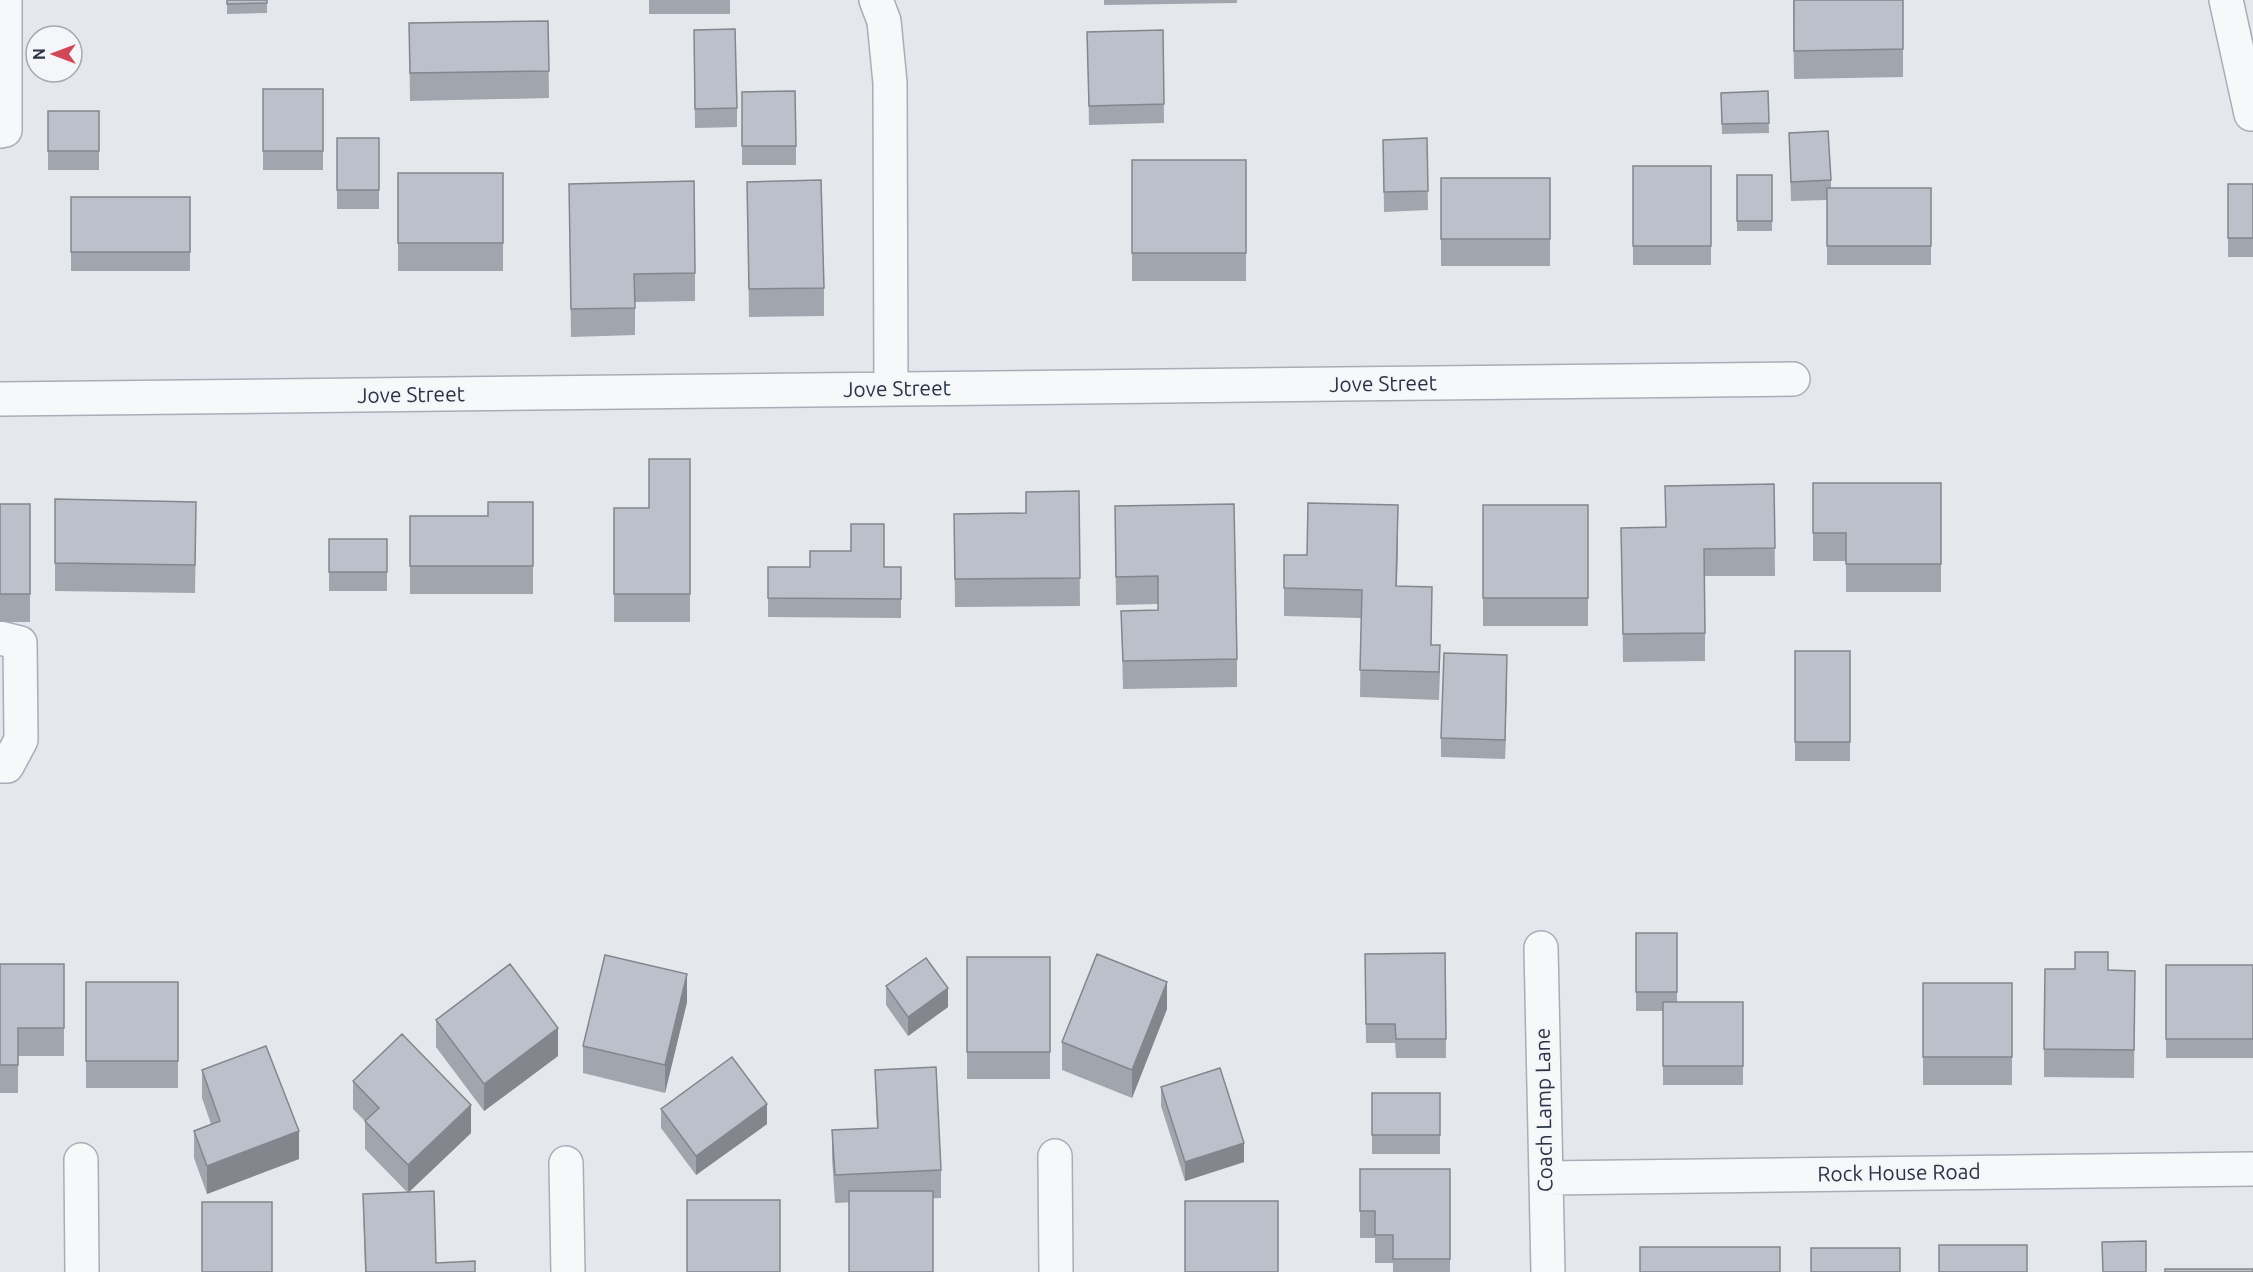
<svg xmlns="http://www.w3.org/2000/svg" width="2253" height="1272" font-family="Ubuntu,sans-serif">
<style>
.lines{fill:none;stroke-linecap:round;stroke-linejoin:round}
.minor-casing{stroke:#a9adb7;stroke-width:36}
.minor{stroke:#f7f8fa;stroke-width:33}
.wall{fill:#a1a5ae}
.shaded-wall{fill:#83868d}
.building{fill:#bbc0ca;stroke:#83868d;stroke-width:1.5}
.labels{text-anchor:middle;stroke-width:5;stroke-linejoin:round;paint-order:stroke}
.street-label{font-size:21px;fill:#2b3345;stroke:#f4f6f9}
</style>
<rect width="100%" height="100%" fill="#e4e7ec"/>
<g class="lines">
<defs>
<path id="minor" d="M 876,0 L 884,21 L 890,83 L 891,389
M 2226,0 L 2251,114
M 0,131 L 5,130 L 5,0
M 0,399 L 1793,379
M 0,638 L 20,643 L 21,740 L 7,766 L 0,766
M 1541,948 L 1548,1272
M 1055,1156 L 1056,1272
M 81,1160 L 82,1272
M 566,1163 L 568,1272
M 1546,1178 L 2253,1169"/>
</defs>
<use href="#minor" class="minor-casing"/>
<use href="#minor" class="minor"/>
</g>
<path class="wall" d="M 227,0 L 267,0 L 267,13 L 227,14 Z
M 649,0 L 730,0 L 730,14 L 649,14 Z
M 1104,0 L 1237,0 L 1237,3 L 1104,5 Z
M 1793,0 L 1903,49 L 1903,77 L 1794,79 Z
M 548,21 L 549,98 L 410,101 L 409,23 Z
M 694,30 L 737,108 L 737,127 L 695,128 Z
M 1163,30 L 1164,123 L 1089,125 L 1087,32 Z
M 263,89 L 323,89 L 323,170 L 263,170 Z
M 1768,91 L 1769,133 L 1722,134 L 1721,93 Z
M 742,92 L 796,146 L 796,165 L 742,165 Z
M 48,111 L 99,111 L 99,170 L 48,170 Z
M 1789,133 L 1831,180 L 1831,188 L 1931,188 L 1931,265 L 1827,265 L 1827,200 L 1791,201 Z
M 337,138 L 379,138 L 379,209 L 337,209 Z
M 1427,138 L 1428,210 L 1384,212 L 1383,140 Z
M 1132,160 L 1246,160 L 1246,281 L 1132,281 Z
M 1633,166 L 1711,166 L 1711,265 L 1633,265 Z
M 398,173 L 503,173 L 503,271 L 398,271 Z
M 1737,175 L 1772,175 L 1772,231 L 1737,231 Z
M 1441,178 L 1550,178 L 1550,266 L 1441,266 Z
M 747,182 L 824,288 L 824,316 L 749,317 Z
M 569,184 L 695,273 L 695,301 L 635,302 L 635,335 L 571,337 Z
M 2228,184 L 2253,184 L 2253,257 L 2228,257 Z
M 71,197 L 190,197 L 190,271 L 71,271 Z
M 690,459 L 690,622 L 614,622 L 614,508 L 649,508 Z
M 1813,483 L 1941,483 L 1941,592 L 1846,592 L 1846,561 L 1813,561 Z
M 1774,484 L 1775,576 L 1705,576 L 1705,661 L 1623,662 L 1621,528 L 1665,527 Z
M 1079,491 L 1080,606 L 955,607 L 954,514 L 1026,513 L 1026,492 Z
M 55,499 L 196,530 L 195,593 L 55,591 Z
M 533,502 L 533,594 L 410,594 L 410,516 L 488,516 Z
M 0,504 L 30,504 L 30,622 L 0,622 Z
M 1483,505 L 1588,505 L 1588,626 L 1483,626 Z
M 1115,506 L 1237,659 L 1237,687 L 1123,689 L 1121,611 L 1158,610 L 1158,604 L 1116,605 Z
M 1398,533 L 1397,586 L 1432,615 L 1431,645 L 1440,672 L 1439,700 L 1360,697 L 1361,618 L 1284,616 L 1284,555 L 1307,555 Z
M 329,539 L 387,539 L 387,591 L 329,591 Z
M 768,567 L 901,567 L 901,618 L 768,617 Z
M 1795,651 L 1850,651 L 1850,761 L 1795,761 Z
M 1507,674 L 1505,759 L 1441,757 L 1441,738 Z
M 1636,933 L 1677,933 L 1677,1002 L 1743,1002 L 1743,1085 L 1663,1085 L 1663,1011 L 1636,1011 Z
M 1445,953 L 1446,1058 L 1396,1058 L 1395,1043 L 1366,1043 L 1365,954 Z
M 967,957 L 1050,957 L 1050,1079 L 967,1079 Z
M 0,964 L 64,964 L 64,1056 L 18,1056 L 18,1093 L 0,1093 Z
M 2166,965 L 2253,965 L 2253,1058 L 2166,1058 Z
M 2108,970 L 2135,971 L 2134,1078 L 2044,1077 L 2044,1049 Z
M 86,982 L 178,982 L 178,1088 L 86,1088 Z
M 1923,983 L 2012,983 L 2012,1085 L 1923,1085 Z
M 886,986 L 948,1007 L 908,1036 L 886,1005 Z
M 687,1002 L 665,1093 L 583,1073 L 583,1046 Z
M 1167,1009 L 1132,1098 L 1062,1070 L 1062,1042 Z
M 436,1020 L 558,1056 L 484,1111 L 436,1047 Z
M 202,1070 L 299,1159 L 207,1194 L 194,1158 L 194,1131 L 211,1124 L 202,1098 Z
M 875,1070 L 941,1170 L 941,1198 L 835,1203 L 832,1158 L 832,1130 L 877,1128 Z
M 353,1081 L 471,1133 L 409,1192 L 436,1263 L 475,1272 L 365,1272 L 363,1194 L 407,1192 L 365,1149 L 365,1121 L 353,1109 Z
M 1161,1087 L 1244,1162 L 1185,1181 L 1161,1106 Z
M 1372,1093 L 1440,1093 L 1440,1154 L 1372,1154 Z
M 661,1109 L 767,1124 L 696,1175 L 661,1128 Z
M 1360,1169 L 1450,1169 L 1450,1272 L 1393,1272 L 1393,1263 L 1375,1263 L 1375,1238 L 1360,1238 Z"/>
<path class="shaded-wall" d="M 1398,505 L 1398,533 L 1396,613 L 1396,586 Z
M 1507,655 L 1507,674 L 1505,759 L 1505,740 Z
M 687,974 L 687,1002 L 665,1093 L 665,1065 Z
M 1167,982 L 1167,1009 L 1132,1098 L 1132,1070 Z
M 948,988 L 948,1007 L 908,1036 L 908,1017 Z
M 558,1028 L 558,1056 L 484,1111 L 484,1084 Z
M 767,1104 L 767,1124 L 696,1175 L 696,1156 Z
M 471,1105 L 471,1133 L 408,1193 L 408,1165 Z
M 299,1131 L 299,1159 L 207,1194 L 207,1166 Z
M 1244,1143 L 1244,1162 L 1185,1181 L 1185,1162 Z"/>
<path class="building" d="M 227,0 L 267,0 L 267,3 L 227,4 Z
M 1794,0 L 1903,0 L 1903,49 L 1794,51 Z
M 548,21 L 549,71 L 410,73 L 409,23 Z
M 735,29 L 737,108 L 695,109 L 694,30 Z
M 1163,30 L 1164,104 L 1089,106 L 1087,32 Z
M 263,89 L 323,89 L 323,151 L 263,151 Z
M 795,91 L 796,146 L 742,146 L 742,92 Z
M 1768,91 L 1769,123 L 1722,124 L 1721,93 Z
M 48,111 L 99,111 L 99,151 L 48,151 Z
M 1828,131 L 1831,180 L 1791,182 L 1789,133 Z
M 337,138 L 379,138 L 379,190 L 337,190 Z
M 1427,138 L 1428,191 L 1384,192 L 1383,140 Z
M 1132,160 L 1246,160 L 1246,253 L 1132,253 Z
M 1633,166 L 1711,166 L 1711,246 L 1633,246 Z
M 398,173 L 503,173 L 503,243 L 398,243 Z
M 1737,175 L 1772,175 L 1772,221 L 1737,221 Z
M 1441,178 L 1550,178 L 1550,239 L 1441,239 Z
M 821,180 L 824,288 L 749,289 L 747,182 Z
M 694,181 L 695,273 L 634,274 L 635,308 L 571,309 L 569,184 Z
M 2228,184 L 2253,184 L 2253,238 L 2228,238 Z
M 1827,188 L 1931,188 L 1931,246 L 1827,246 Z
M 71,197 L 190,197 L 190,252 L 71,252 Z
M 649,459 L 690,459 L 690,594 L 614,594 L 614,508 L 649,508 Z
M 1813,483 L 1941,483 L 1941,564 L 1846,564 L 1846,533 L 1813,533 Z
M 1774,484 L 1775,548 L 1704,549 L 1705,633 L 1623,634 L 1621,528 L 1666,527 L 1665,486 Z
M 1079,491 L 1080,578 L 955,579 L 954,514 L 1026,513 L 1026,492 Z
M 55,499 L 196,502 L 195,565 L 55,563 Z
M 488,502 L 533,502 L 533,566 L 410,566 L 410,516 L 488,516 Z
M 1308,503 L 1398,505 L 1396,586 L 1432,587 L 1431,645 L 1440,645 L 1439,672 L 1360,670 L 1362,590 L 1284,588 L 1284,555 L 1307,555 Z
M 0,504 L 30,504 L 30,594 L 0,594 Z
M 1234,504 L 1237,659 L 1123,661 L 1121,611 L 1158,610 L 1158,576 L 1116,577 L 1115,506 Z
M 1483,505 L 1588,505 L 1588,598 L 1483,598 Z
M 851,524 L 884,524 L 884,567 L 901,567 L 901,599 L 768,598 L 768,567 L 810,567 L 810,551 L 851,551 Z
M 329,539 L 387,539 L 387,572 L 329,572 Z
M 1795,651 L 1850,651 L 1850,742 L 1795,742 Z
M 1444,653 L 1507,655 L 1505,740 L 1441,738 Z
M 1636,933 L 1677,933 L 1677,992 L 1636,992 Z
M 2075,952 L 2108,952 L 2108,970 L 2135,971 L 2134,1050 L 2044,1049 L 2045,969 L 2075,969 Z
M 1445,953 L 1446,1039 L 1396,1039 L 1395,1024 L 1366,1024 L 1365,954 Z
M 1097,954 L 1167,982 L 1132,1070 L 1062,1042 Z
M 605,955 L 687,974 L 665,1065 L 583,1046 Z
M 967,957 L 1050,957 L 1050,1052 L 967,1052 Z
M 926,958 L 948,988 L 908,1017 L 886,986 Z
M 0,964 L 64,964 L 64,1028 L 18,1028 L 18,1065 L 0,1065 Z
M 510,964 L 558,1028 L 484,1084 L 436,1020 Z
M 2166,965 L 2253,965 L 2253,1039 L 2166,1039 Z
M 86,982 L 178,982 L 178,1061 L 86,1061 Z
M 1923,983 L 2012,983 L 2012,1057 L 1923,1057 Z
M 1663,1002 L 1743,1002 L 1743,1066 L 1663,1066 Z
M 402,1034 L 471,1105 L 408,1165 L 365,1121 L 379,1108 L 353,1081 Z
M 266,1046 L 299,1131 L 207,1166 L 194,1131 L 220,1121 L 202,1070 Z
M 732,1057 L 767,1104 L 696,1156 L 661,1109 Z
M 936,1067 L 941,1170 L 835,1175 L 832,1130 L 878,1128 L 875,1070 Z
M 1220,1068 L 1244,1143 L 1185,1162 L 1161,1087 Z
M 1372,1093 L 1440,1093 L 1440,1135 L 1372,1135 Z
M 1360,1169 L 1450,1169 L 1450,1259 L 1393,1259 L 1393,1235 L 1375,1235 L 1375,1211 L 1360,1211 Z
M 434,1191 L 436,1263 L 475,1261 L 475,1272 L 366,1272 L 363,1194 Z
M 849,1191 L 933,1191 L 933,1272 L 849,1272 Z
M 687,1200 L 780,1200 L 780,1272 L 687,1272 Z
M 1185,1201 L 1278,1201 L 1278,1272 L 1185,1272 Z
M 202,1202 L 272,1202 L 272,1272 L 202,1272 Z
M 2146,1241 L 2146,1272 L 2103,1272 L 2102,1242 Z
M 1939,1245 L 2027,1245 L 2027,1272 L 1939,1272 Z
M 1640,1247 L 1780,1247 L 1780,1272 L 1640,1272 Z
M 1811,1248 L 1900,1248 L 1900,1272 L 1811,1272 Z
M 2165,1269 L 2253,1269 L 2253,1272 L 2165,1272 Z"/>
<g class="labels">
<g class="street-label">
<text transform="translate(1383 384) rotate(-1)" y="7">Jove Street</text>
<text transform="translate(897 389) rotate(-1)" y="7">Jove Street</text>
<text transform="translate(411 395) rotate(-1)" y="7">Jove Street</text>
<text transform="translate(1544 1110) rotate(-91)" y="7">Coach Lamp Lane</text>
<text transform="translate(1899 1173) rotate(-1)" y="7">Rock House Road</text>
</g>
</g>
<g transform="translate(54 54) rotate(270)"><circle r="28" fill="#f4f6f9" stroke="#a4a8b1" stroke-width="1.5"/>
<path d="M0-4.5L10 22L0 15L-10 22Z" fill="#d24757"/>
<text y="-9" font-size="16" font-weight="bold" text-anchor="middle" fill="#2b3345">N</text>
</g>
</svg>
